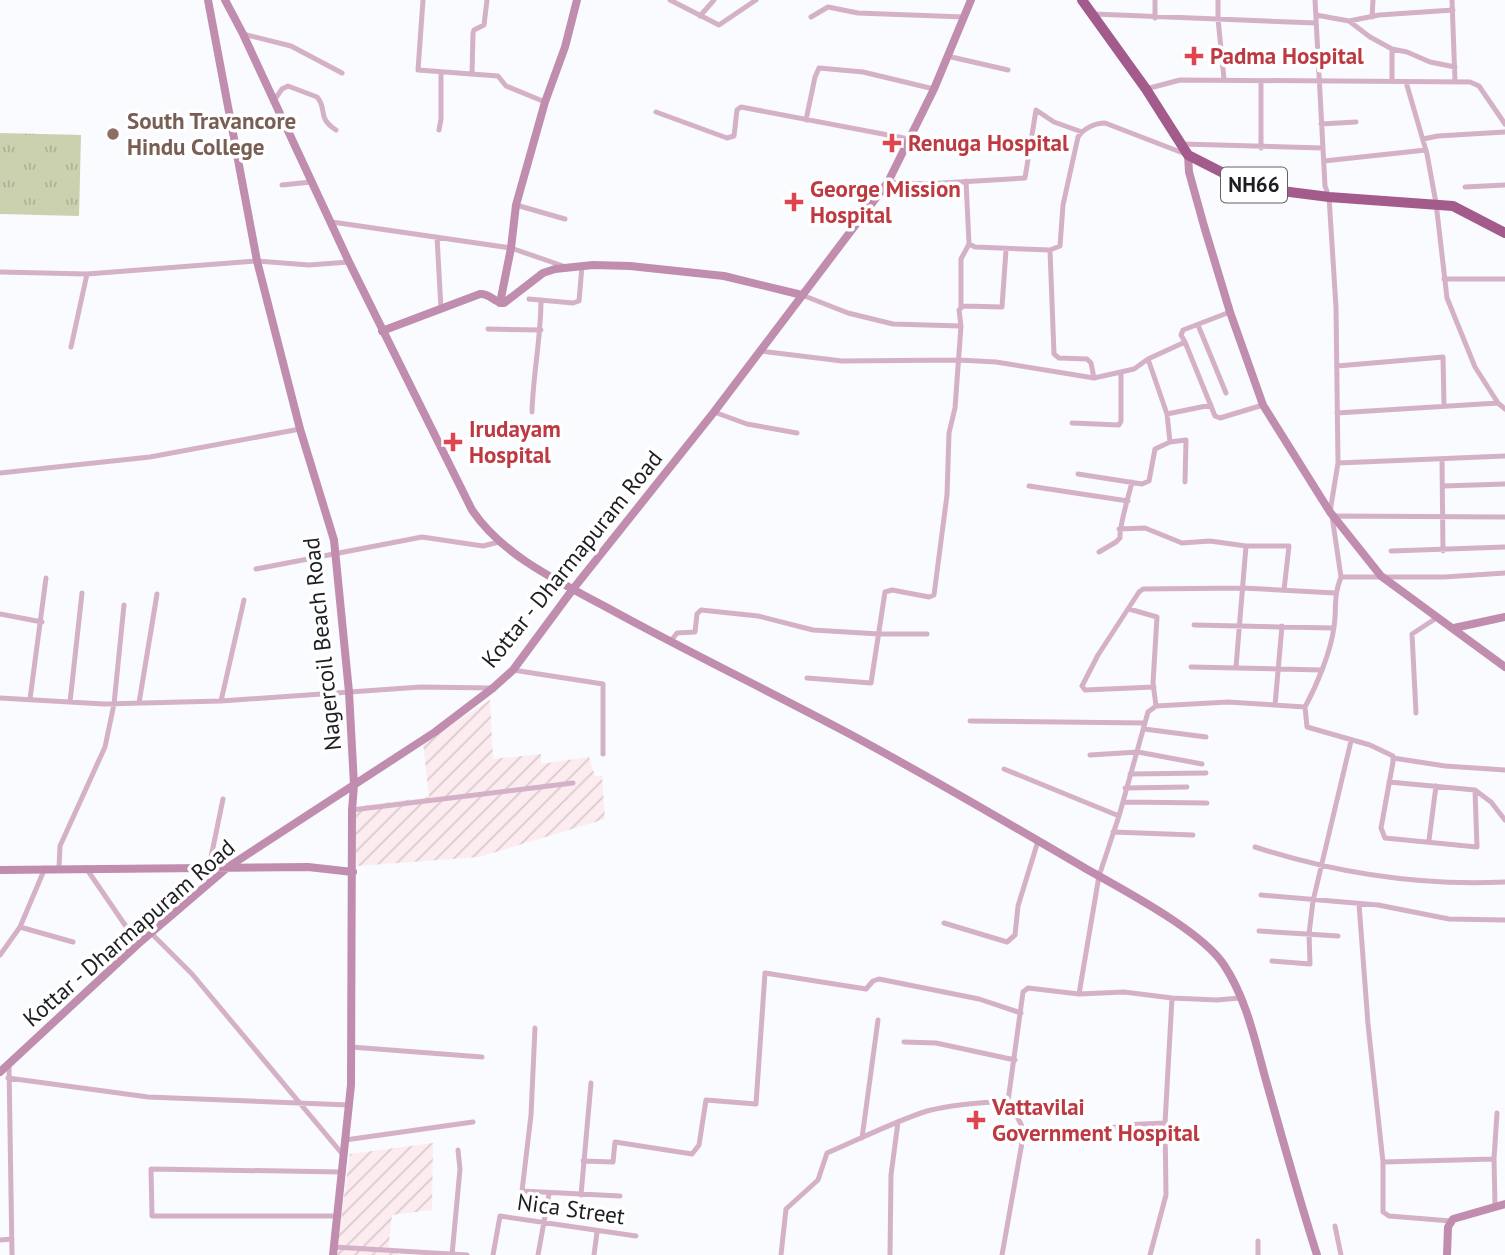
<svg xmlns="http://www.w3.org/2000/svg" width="1505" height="1255" font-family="'PT Sans',sans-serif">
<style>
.industrial{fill:url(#industrial-furrows)}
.park{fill:url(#park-tufts)}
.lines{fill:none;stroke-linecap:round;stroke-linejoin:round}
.street{stroke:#d5b1c7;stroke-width:5}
.secondary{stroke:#c18dae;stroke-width:8}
.highway{stroke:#a35b8b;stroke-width:10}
.health-dot{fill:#e0444e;stroke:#fff;stroke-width:2.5}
.education-dot{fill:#8d6e63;stroke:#fff;stroke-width:2.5}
.labels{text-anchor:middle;stroke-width:7;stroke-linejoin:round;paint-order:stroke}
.shield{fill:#fff;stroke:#616264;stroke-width:2}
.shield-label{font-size:21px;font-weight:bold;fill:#1d1e21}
.health-label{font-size:23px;font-weight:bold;fill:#be3a42;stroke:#fff;text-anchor:start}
.education-label{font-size:23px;font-weight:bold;fill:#785e54;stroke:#fff;text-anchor:start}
.street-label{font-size:23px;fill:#1d1e21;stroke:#fff}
</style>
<defs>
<pattern id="industrial-furrows" width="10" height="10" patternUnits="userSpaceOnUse" patternTransform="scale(1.75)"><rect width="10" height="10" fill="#fcecf0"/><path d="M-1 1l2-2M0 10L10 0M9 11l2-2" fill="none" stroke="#d8cace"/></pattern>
<pattern id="park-tufts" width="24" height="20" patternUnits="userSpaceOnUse" patternTransform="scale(1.75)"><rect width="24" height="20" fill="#cbd0af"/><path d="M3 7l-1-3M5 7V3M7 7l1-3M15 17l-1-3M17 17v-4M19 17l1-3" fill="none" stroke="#aeb296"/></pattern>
</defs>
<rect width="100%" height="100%" fill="#f9fbfe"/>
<path class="industrial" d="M 490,700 L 493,759 L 541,754 L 541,764 L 589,757 L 595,776 L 602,776 L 605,819 L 479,857 L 357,866 L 353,807 L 429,797 L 423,743 Z
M 433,1143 L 432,1210 L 392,1215 L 388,1252 L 398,1253 L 398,1255 L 336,1255 L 350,1154 Z"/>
<path class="park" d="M 0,133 L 81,135 L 79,216 L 0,214 Z"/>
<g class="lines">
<path class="street" d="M 423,0 L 418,70 L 498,76 L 506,86 L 545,102
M 670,0 L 719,25 L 756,0
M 1155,0 L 1155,18
M 1218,0 L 1218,19 L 1224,79
M 1315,0 L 1325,186 L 1329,197 L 1336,307 L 1338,463 L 1330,512
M 1452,0 L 1455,81
M 1094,14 L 1316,23
M 1316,15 L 1349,21 L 1370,37 L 1392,49 L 1407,52 L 1430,62 L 1455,67
M 700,16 L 714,0
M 811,17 L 828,7 L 858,13 L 964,17
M 1372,17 L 1373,0
M 1349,21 L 1379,15 L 1453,10
M 243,34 L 291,46 L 342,73
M 1392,49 L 1392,81
M 947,56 L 1008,70
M 472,74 L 473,33 L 474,30 L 484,25 L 487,0
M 1406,82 L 1427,154 L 1436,203 L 1447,298 L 1475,367 L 1498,403 L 1505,409
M 1146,89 L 1180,80 L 1470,82 L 1479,86 L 1505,124
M 273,102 L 282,89 L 288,86 L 317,97 C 328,109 316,117 336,130
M 656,112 L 727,138 L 734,136 L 737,110 L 741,107 L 909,139
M 806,120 L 815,77 L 819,68 L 863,72 L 934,89
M 1321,124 L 1356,122
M 439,130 L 441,119 L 441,73
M 1423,139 L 1438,136 L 1505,132
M 1182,144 L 1323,148
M 1261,148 L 1261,81
M 1324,161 L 1426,150
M 966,181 L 969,244 L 975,247 L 1050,250 L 1060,246 L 1063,205 L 1078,137 C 1084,128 1095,123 1105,123 L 1183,153
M 888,182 L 926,184 L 1025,178 L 1036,110 L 1054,122 L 1082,132
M 282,185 L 311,182
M 1465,187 L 1505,185
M 516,205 L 565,219
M 332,222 L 511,248 L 563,266
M 437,237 L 441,309
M 1050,250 L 1054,354 L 1059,358 L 1087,359 L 1091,363 L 1094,378
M 0,272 L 87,274 L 257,261 L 309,265 L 349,262
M 1444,279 L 1505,279
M 802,295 L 848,313 L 893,324 L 961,326
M 529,299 L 573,303 L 579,301 L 582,266
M 961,307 L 961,259 L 969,244
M 1198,325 L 1226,393
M 488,329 L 541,330
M 1185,342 L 1215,416 L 1220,418 L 1263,405
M 71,347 L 87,274
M 760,351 L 842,361 L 959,360 L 996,362 L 1094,378 L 1134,369 L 1148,359 L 1185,342 L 1181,335 L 1183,330 L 1230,312
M 1337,366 L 1443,357 L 1444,405
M 532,412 C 533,374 541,338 541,300
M 714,412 L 747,424 L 797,433
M 1337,413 L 1498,403
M 1167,414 L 1211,405
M 1072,423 L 1119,425 L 1121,421 L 1121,373
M 1170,442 L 1186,440 L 1185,482
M 1442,459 L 1443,551
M 1338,463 L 1505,456
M 0,473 L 150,457 L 300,429
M 1078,474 L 1142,484 L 1149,481 L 1155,449 L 1170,442 L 1167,414 L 1148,359
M 1029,486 L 1128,501
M 1443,486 L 1505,484
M 1119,529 L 1145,528 L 1182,543 L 1210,541 L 1246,546 L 1289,546 L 1284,590
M 1391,551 L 1505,547
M 1099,552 L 1116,542 L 1120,538 C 1119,526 1129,495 1132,482
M 256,569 L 422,537 L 483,546 L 499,542
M 1341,577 L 1332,516 L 1505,517
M 1129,609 L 1157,617 L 1153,683 L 1156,706
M 0,614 L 42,622
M 1194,625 L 1334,628
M 670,642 L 677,633 L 695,632 L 697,614 L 701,610 L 758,616 L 813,630 L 879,634 L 927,634
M 1191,667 L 1321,670
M 1236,667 L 1246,546
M 513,670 L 603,684 L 603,754
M 807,678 L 871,683 L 885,592 L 892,590 L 929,597 L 934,595 L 947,495 L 949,433 L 955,408 L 961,326 L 959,310 L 963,306 L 1002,307 L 1006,250
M 1154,687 L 1085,690 L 1082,686 L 1098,655 L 1139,592 L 1143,589 L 1243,588 L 1335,593
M 0,698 L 104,704 L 221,701 L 421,687 L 493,688
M 30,699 L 46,578
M 221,701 L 244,600
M 70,702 L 82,593
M 139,703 L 157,594
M 1275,705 L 1282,626
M 1305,707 L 1307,727 L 1370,745 L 1393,756 L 1393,762 L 1381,828 L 1385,838 L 1477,847 L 1475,790
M 1416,713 L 1412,634 L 1438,617
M 970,721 L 1145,723
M 1144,729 L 1206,737
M 1090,755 L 1138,752 L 1202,764
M 1393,758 L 1445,766 L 1505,770
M 1004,769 L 1119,816
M 1130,774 L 1206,773
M 1389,782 L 1475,790 L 1491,802 L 1505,820
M 1125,788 L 1187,787
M 1123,802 L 1207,803
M 352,810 L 573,783
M 1113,832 L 1193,835
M 1429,840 L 1436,786
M 1255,847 C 1335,873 1421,886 1505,882
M 209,867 L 223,799
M 59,868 L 60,846 L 105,747 L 114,704 L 124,605
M 86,868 L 138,944
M 1261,895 L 1378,905 L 1449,919 L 1505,920
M 1359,904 L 1368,1024 L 1383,1162 L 1383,1212 L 1389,1216 L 1451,1221
M 944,923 L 1007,942 L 1015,935 L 1018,906 L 1038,841
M 20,927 L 73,942
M 1259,931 L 1338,936
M 151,933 L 192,974 L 344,1156
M 0,955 L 20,927 L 45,868
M 1272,961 L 1310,964 L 1309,934 L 1313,901 L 1351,741
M 1079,994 L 1099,876 L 1119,816 L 1148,712 L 1156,706 L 1228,702 L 1305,707 C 1317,685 1331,651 1334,627 C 1337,607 1333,597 1341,577 L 1444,577 L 1505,573
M 1172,998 L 1217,1000 L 1240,998
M 535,1028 L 531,1115 L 522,1191 L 620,1196
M 904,1042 L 936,1043 L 1015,1060
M 351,1047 L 482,1057
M 9,1065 L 12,1255
M 8,1078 L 148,1097 L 349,1105
M 1023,1131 L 1100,1132 L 1122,1125 L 1165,1123
M 862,1138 L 878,1020
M 345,1140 L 473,1122
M 583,1161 L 613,1162 L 615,1142 L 692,1154 L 699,1145 L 706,1100 L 756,1104 L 765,973 L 866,989 L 873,981 L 879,979 L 979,999 L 1021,1013
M 1383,1162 L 1494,1159
M 581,1195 L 591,1083
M 1495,1206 L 1494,1159 L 1497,1113
M 336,1216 L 152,1216 L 151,1169 L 342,1172
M 1335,1226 L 1341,1255
M 0,1240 L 12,1239
M 1258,1241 L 1258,1255
M 334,1247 L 467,1255
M 452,1255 L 460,1169 L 458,1150
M 493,1255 L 500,1216 L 636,1236
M 538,1255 L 549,1194
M 594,1255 L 597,1232
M 781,1255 L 786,1209 L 818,1180 L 827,1153 C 860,1139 893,1122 927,1111 C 954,1104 981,1103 1008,1101 L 1023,992 L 1028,988 L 1079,994 L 1124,992 L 1172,998 L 1165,1123 L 1166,1195 L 1150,1255
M 890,1255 L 891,1175 L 898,1122
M 1002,1255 L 1023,1137 L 1021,1124 L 1008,1101"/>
<path class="secondary" d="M 208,0 L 257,261 L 300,429 L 334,540 L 349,692 L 354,785 L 352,810 L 351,1085 L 333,1255
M 225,0 L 243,34 L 349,262 L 472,510 C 503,556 558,581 606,607 C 684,650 765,689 844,731 C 925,774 1004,821 1083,867 C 1121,889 1201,930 1224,965 C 1246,998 1255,1040 1265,1077 C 1282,1137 1298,1196 1317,1255
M 1188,155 L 1189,172 L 1204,226 L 1230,312 L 1263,405 L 1330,512 L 1381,576 L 1505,667
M 500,303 L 511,248 L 516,205 L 545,102 L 565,47 L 577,0
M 382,331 L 480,294 C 490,293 494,303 504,303 L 543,273 L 555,269 L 593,265 L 630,266 L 724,276 L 802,295
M 1454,628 L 1505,617
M 0,870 L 308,867 L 353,872
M 0,1072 L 138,944 L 228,867 L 435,732 L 493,688 L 513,670 L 573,589 L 714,412 L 888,182 L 934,89 L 971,0
M 1447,1255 L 1448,1227 L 1453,1219 L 1505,1204"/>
<path class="highway" d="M 1082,0 L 1146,89 L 1188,155 L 1239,181 L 1274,190 L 1329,197 L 1453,206 L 1505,233"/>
</g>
<g class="health-dot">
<path d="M1190.5 45.5h7v7h7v7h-7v7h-7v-7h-7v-7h7z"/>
<path d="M888.5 132.5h7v7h7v7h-7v7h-7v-7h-7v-7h7z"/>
<path d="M790.5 191.5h7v7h7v7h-7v7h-7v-7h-7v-7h7z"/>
<path d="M449.5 431.5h7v7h7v7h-7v7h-7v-7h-7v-7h7z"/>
<path d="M972.5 1109.5h7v7h7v7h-7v7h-7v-7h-7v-7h7z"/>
</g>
<circle class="education-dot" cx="113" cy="134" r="7"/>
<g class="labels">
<rect class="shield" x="1221" y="167.5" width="66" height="35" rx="5"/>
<g class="shield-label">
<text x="1254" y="192">NH66</text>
</g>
<g class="health-label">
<text x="1210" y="64">Padma Hospital</text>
<text x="908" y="151">Renuga Hospital</text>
<text x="810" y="197">George Mission<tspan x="810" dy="26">Hospital</tspan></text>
<text x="469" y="437">Irudayam<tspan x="469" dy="26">Hospital</tspan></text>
<text x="992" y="1115">Vattavilai<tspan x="992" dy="26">Government Hospital</tspan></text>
</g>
<g class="education-label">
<text x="127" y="129">South Travancore<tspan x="127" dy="26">Hindu College</tspan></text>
</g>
<g class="street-label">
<text transform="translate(572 559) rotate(-51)" y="8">Kottar - Dharmapuram Road</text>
<text transform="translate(322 644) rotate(-96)" y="8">Nagercoil Beach Road</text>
<text transform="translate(129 933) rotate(-41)" y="8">Kottar - Dharmapuram Road</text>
<text transform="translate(571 1209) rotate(8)" y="8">Nica Street</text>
</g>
</g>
</svg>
